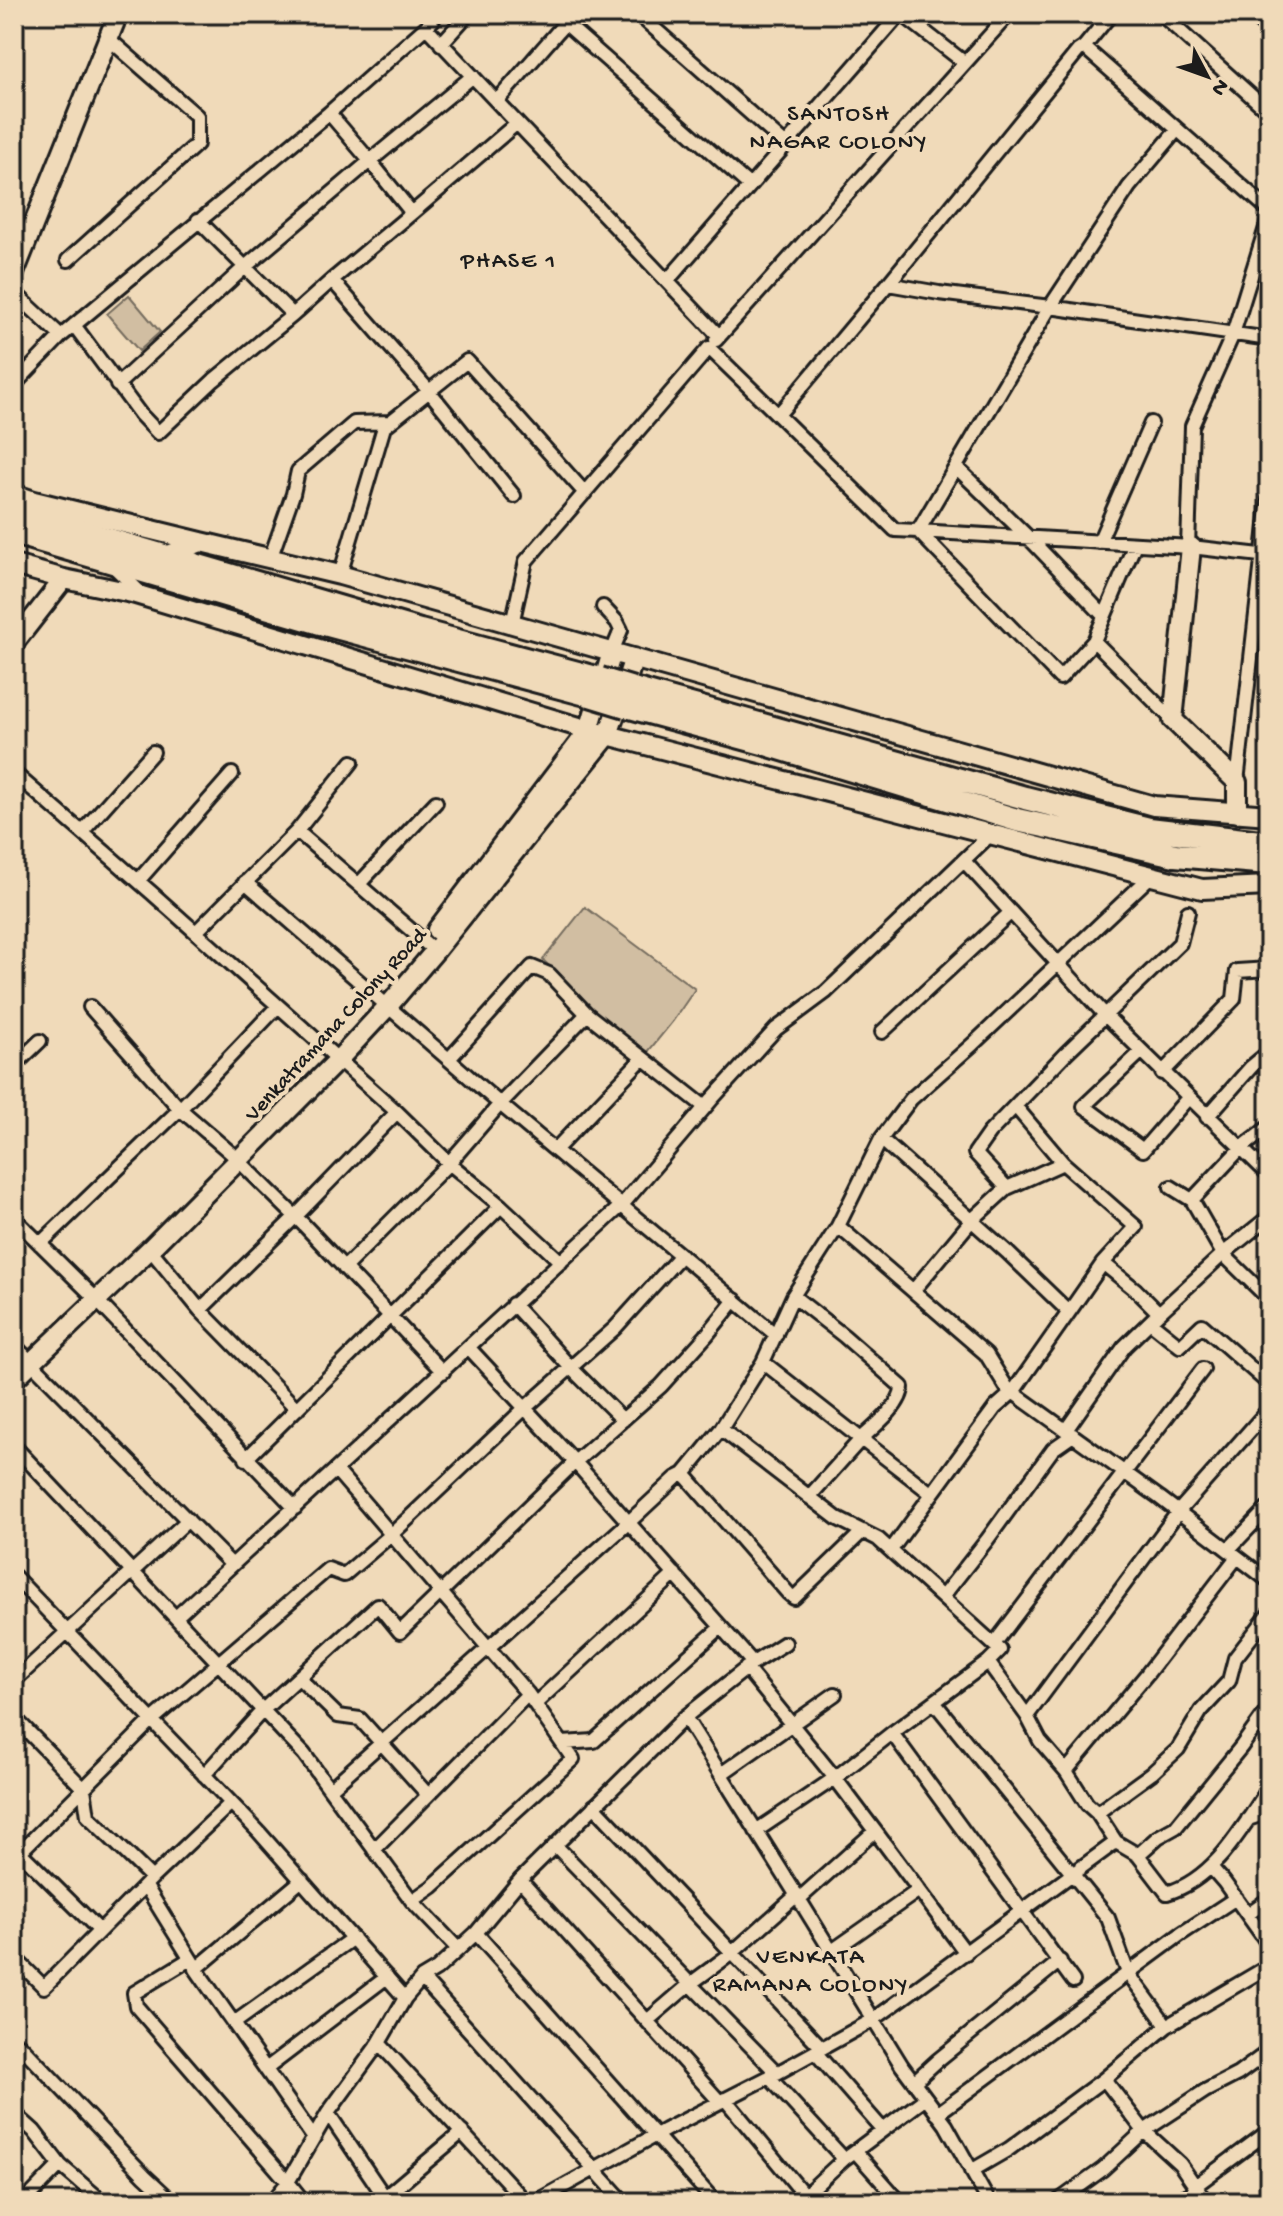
<svg xmlns="http://www.w3.org/2000/svg" width="1283" height="2216" font-family="'Gochi Hand',sans-serif">
<style>
.green{fill:#d1bea2;stroke:#766d5f;stroke-width:2}
.lines{fill:none;stroke-linecap:round;stroke-linejoin:round}
.street-casing{stroke:#1c1c1c;stroke-width:18}
.secondary-casing{stroke:#1c1c1c;stroke-width:24}
.highway-casing{stroke:#1c1c1c;stroke-width:28}
.street{stroke:#f0dab9;stroke-width:12}
.secondary{stroke:#f0dab9;stroke-width:18}
.highway{stroke:#f0dab9;stroke-width:22}
.highway-bridge-casing{stroke:#1c1c1c;stroke-width:28;stroke-linecap:butt}
.highway-bridge{stroke:#f0dab9;stroke-width:22}
.labels{text-anchor:middle;stroke-width:8;stroke-linejoin:round;paint-order:stroke}
.street-label{font-size:22px;fill:#1c1c1c;stroke:#f0dab9}
.neighbourhood-label{font-size:24px;letter-spacing:2px;fill:#1c1c1c;stroke:#f0dab9}
</style>
<rect width="100%" height="100%" fill="#f0dab9"/>
<filter id="ink" filterUnits="userSpaceOnUse"><feTurbulence type="fractalNoise" baseFrequency=".0125" numOctaves="2"/><feDisplacementMap in="SourceGraphic" scale="16" xChannelSelector="R" yChannelSelector="G"/><feConvolveMatrix kernelMatrix="1 2 1 2 8 2 1 2 1" color-interpolation-filters="sRGB"/></filter>
<g filter="url(#ink)">
<path class="green" d="M 129,295 L 160,332 L 139,351 L 107,314 Z
M 585,907 L 695,989 L 673,1021 L 643,1058 L 543,960 Z"/>
<g class="lines">
<defs>
<path id="street" d="M 638,14 L 786,145
M 902,14 L 965,63
M 1161,14 L 1269,112
M 1251,14 L 1269,30
M 565,23 L 750,186
M 426,27 L 433,20 L 433,14
M 441,44 L 468,14
M 1084,47 L 1269,210
M 473,76 L 370,161 L 329,113 L 426,27 L 517,123 L 719,336
M 497,101 L 573,14
M 412,213 L 517,123
M 68,260 L 197,144 L 197,116 L 109,39
M 332,280 L 429,391 L 514,496
M 667,281 L 900,14
M 888,284 L 1078,51 L 1084,47 L 1111,14
M 14,292 L 61,336 L 14,385
M 74,325 L 140,414 L 158,433 L 214,380 L 293,315
M 61,336 L 329,113
M 1269,339 L 1050,307 L 918,531 L 1191,547 L 1269,556
M 716,340 L 1009,14
M 117,385 L 245,267 L 370,161 L 412,213 L 332,280 L 293,315 L 198,220
M 778,415 L 895,530 L 918,531 L 1060,678 L 1094,641 L 1135,544
M 956,467 L 1029,538 L 1104,616
M 1099,542 L 1151,423
M 1188,547 L 1192,426 L 1233,334 L 1269,218
M 270,559 L 293,494 L 298,471 L 354,423 L 390,422
M 113,566 L 143,595
M 340,575 L 384,427 L 467,361 L 585,493
M 603,607 L 617,622 L 621,630 L 612,652
M 512,624 L 526,561 L 709,348 L 778,415 L 888,284 L 939,293 L 1050,307 L 1129,187 L 1177,130
M 1094,641 L 1173,720
M 14,773 L 153,894 L 397,1112 L 449,1163 L 501,1206 L 561,1262
M 1237,782 L 1269,499
M 297,831 L 435,951
M 82,832 L 153,752
M 964,861 L 1106,1016 L 1269,1175
M 1151,876 L 973,1044 L 911,1099 L 881,1139 L 838,1226 L 986,1354 L 1007,1388 L 1160,1498 L 1269,1581
M 138,881 L 232,774
M 245,882 L 500,1104 L 776,1335
M 359,884 L 436,802
M 196,932 L 297,831 L 352,762
M 90,1007 L 180,1109 L 232,1154 L 304,1225 L 443,1372
M 882,1032 L 1011,912
M 1141,1052 L 1084,1106 L 1143,1150 L 1188,1098
M 449,1059 L 532,967 L 549,974 L 587,1014 L 705,1107
M 14,1066 L 40,1041
M 1162,1073 L 1234,999 L 1237,971 L 1269,969
M 1015,1106 L 1063,1163
M 1207,1117 L 1251,1067 L 1269,1052
M 881,1139 L 1007,1252 L 1069,1312 L 1013,1392 L 995,1408 L 891,1550
M 556,1149 L 643,1058
M 1171,1187 L 1192,1200 L 1240,1149 L 1269,1127
M 1007,1188 L 975,1153 L 989,1133 L 1066,1053 L 1180,943 L 1188,912
M 1269,1217 L 1223,1254 L 1269,1299
M 14,1218 L 89,1292 L 295,1508
M 40,1244 L 180,1109 L 278,1006
M 150,1249 L 200,1310 L 297,1409
M 344,1268 L 449,1163 L 500,1104 L 587,1014
M 913,1291 L 971,1221 L 1007,1188 L 1063,1163 L 1136,1227 L 1103,1263 L 1136,1290 L 1159,1313 L 1124,1347 L 1066,1430
M 793,1296 L 844,1336 L 902,1387 C 902,1405 874,1427 861,1439 L 932,1494
M 513,1304 L 571,1368 L 623,1420
M 200,1310 L 295,1217 L 397,1112
M 1069,1312 L 1103,1263
M 1159,1313 L 1223,1254 L 1192,1200
M 1150,1322 L 1180,1346 L 1202,1325 L 1269,1384
M 14,1345 L 232,1565
M 469,1348 L 575,1462 L 753,1663
M 763,1362 L 861,1439 L 809,1497
M 721,1429 L 838,1519 L 878,1539 L 1000,1650 L 988,1662
M 14,1446 L 304,1754 L 412,1901 L 458,1949
M 246,1459 L 501,1206
M 336,1470 L 528,1694
M 684,1474 L 788,1593 L 794,1598 L 863,1531
M 1228,1550 L 1269,1507
M 14,1576 L 258,1831 L 405,1998
M 943,1596 L 987,1540 L 1053,1449 L 1073,1435
M 176,1617 L 622,1205 L 712,1099 L 776,1029 L 826,992 L 990,835
M 994,1644 L 1203,1369
M 746,1668 L 835,1778 L 892,1733 L 1073,1981
M 299,1678 L 338,1716 L 360,1719 L 428,1795
M 14,1681 L 188,1520
M 535,1704 L 675,1574
M 1027,1716 L 1178,1512 L 1269,1409
M 14,1717 L 84,1789 L 88,1816 L 152,1878 L 231,1803
M 685,1717 L 799,1899 L 875,1831 L 966,1953
M 892,1733 L 934,1702
M 562,1743 L 594,1741 L 721,1627
M 1066,1771 L 1147,1674 L 1237,1557
M 721,1774 L 835,1694
M 204,1775 L 263,1710 L 378,1605 L 400,1632 L 575,1462 L 661,1386 L 706,1336 L 735,1300
M 330,1789 L 629,1522 L 676,1478 L 684,1474 L 721,1429 L 763,1362 L 793,1296 L 838,1226
M 594,1806 L 822,2048
M 1097,1813 L 1152,1773 L 1178,1749 L 1201,1711 L 1229,1681 L 1235,1658 L 1269,1614
M 1248,1819 L 1269,1812
M 756,1831 L 835,1778 L 875,1831
M 1116,1842 L 1138,1855 L 1158,1837 L 1176,1827 L 1241,1747 L 1269,1708
M 555,1845 L 777,2073
M 374,1850 L 528,1694 L 573,1759 L 432,1887 L 412,1901
M 20,1852 L 99,1930
M 1138,1855 L 1167,1893 C 1215,1879 1242,1828 1269,1788
M 14,1858 L 151,1721 L 328,1569 L 344,1575 L 392,1534 L 525,1408 L 615,1328 L 681,1255
M 1211,1867 L 1224,1882 L 1269,1945
M 302,1880 L 196,1969 L 313,2137
M 520,1880 L 720,2102
M 145,1885 L 193,1963
M 799,1899 L 902,2066 L 946,2125 L 989,2202
M 1248,1914 L 1269,1899
M 476,1933 L 715,2202
M 832,1951 L 919,1890
M 14,1957 L 44,1987 L 152,1878
M 190,1959 L 134,1993 L 136,2006 L 288,2182 L 304,2202
M 422,1978 L 624,2202
M 647,2021 L 690,1984 L 732,1953 L 797,1895
M 234,2023 L 353,1938
M 1167,2026 L 1128,1973 L 1181,1934 L 1236,1898
M 379,2043 L 526,2202
M 14,2044 L 20,2045 L 145,2176 L 173,2202
M 815,2052 L 883,2130 L 926,2098
M 266,2069 L 387,1977
M 769,2077 L 844,2159 L 855,2151 L 900,2202
M 914,2082 L 938,2060 L 1060,1961
M 725,2099 L 810,2202
M 14,2113 L 34,2131 L 60,2165 L 103,2202
M 328,2113 L 388,2202
M 855,2151 L 883,2130
M 971,2171 L 1009,2149 L 1104,2079
M 1195,2186 L 1269,2131
M 805,2195 L 844,2159
M 385,2197 L 462,2132
M 24,2202 L 60,2165
M 272,2202 L 288,2182 L 328,2113 L 379,2043 L 405,1998 L 422,1978 L 437,1969 L 476,1933 L 520,1880 L 685,1717 L 753,1663 L 785,1643
M 535,2202 L 665,2130 L 777,2073 L 873,2020 L 1116,1842 L 1097,1813 L 1087,1804 L 1066,1771 L 1040,1741 L 1027,1716 L 988,1662 L 934,1702 L 1108,1918 L 1128,1973 L 937,2114
M 1057,2202 L 1103,2169 L 1144,2131 L 1205,2091 L 1238,2074 L 1269,2051
M 1173,2202 L 1198,2190
M 1206,2202 L 1180,2164 L 1144,2131 L 1104,2079 L 1167,2026 L 1269,1966"/>
<path id="secondary" d="M 14,273 L 118,14
M 14,494 L 34,501 L 201,542
M 1191,547 L 1173,720 L 1237,782 L 1237,813
M 166,556 L 201,542 L 340,575 L 1154,806 L 1269,815
M 14,565 L 64,579 L 132,593 L 596,732 L 1202,889 L 1269,886
M 14,643 L 64,579
M 437,930 L 589,730 L 612,652
M 14,1379 L 150,1249 L 338,1060 L 389,1005 L 435,951 L 608,735 L 634,658"/>
<path id="highway" d="M 14,512 L 420,631 L 600,679
M 14,533 L 317,622 L 590,695
M 633,689 L 1025,798 L 1149,829 L 1269,843
M 626,706 L 766,744 L 1017,820 L 1175,855 L 1269,863"/>
</defs>
<use href="#street" class="street-casing"/>
<use href="#secondary" class="secondary-casing"/>
<use href="#highway" class="highway-casing"/>
<use href="#street" class="street"/>
<use href="#secondary" class="secondary"/>
<use href="#highway" class="highway"/>
<defs>
<path id="highway-bridge" d="M 600,679 L 633,689
M 590,695 L 626,706"/>
</defs>
<use href="#highway-bridge" class="highway-bridge-casing"/>
<use href="#highway-bridge" class="highway-bridge"/>
</g>
</g>
<g class="labels">
<g class="street-label">
<text transform="translate(334 1023) rotate(-47)" y="8">Venkatramana Colony Road</text>
</g>
<g class="neighbourhood-label">
<text x="839" y="120">SANTOSH<tspan x="839" dy="28">NAGAR COLONY</tspan></text>
<text x="509" y="267">PHASE 1</text>
<text x="811" y="1963">VENKATA<tspan x="811" dy="28">RAMANA COLONY</tspan></text>
</g>
</g>
<rect width="1283" height="2216" fill="none" stroke="#f0dab9" stroke-width="48"/>
<rect x="24" y="24" width="1235" height="2168" fill="none" stroke="#1c1c1c" stroke-width="3" filter="url(#ink)"/>
<g transform="translate(1207 76) rotate(131)" stroke="#f0dab9" stroke-width="6" paint-order="stroke">
<path d="M0-6L14 30L0 20L-14 30Z" fill="#1c1c1c"/>
<text y="-12" font-size="22" font-weight="bold" text-anchor="middle" fill="#1c1c1c">N</text>
</g>
</svg>
